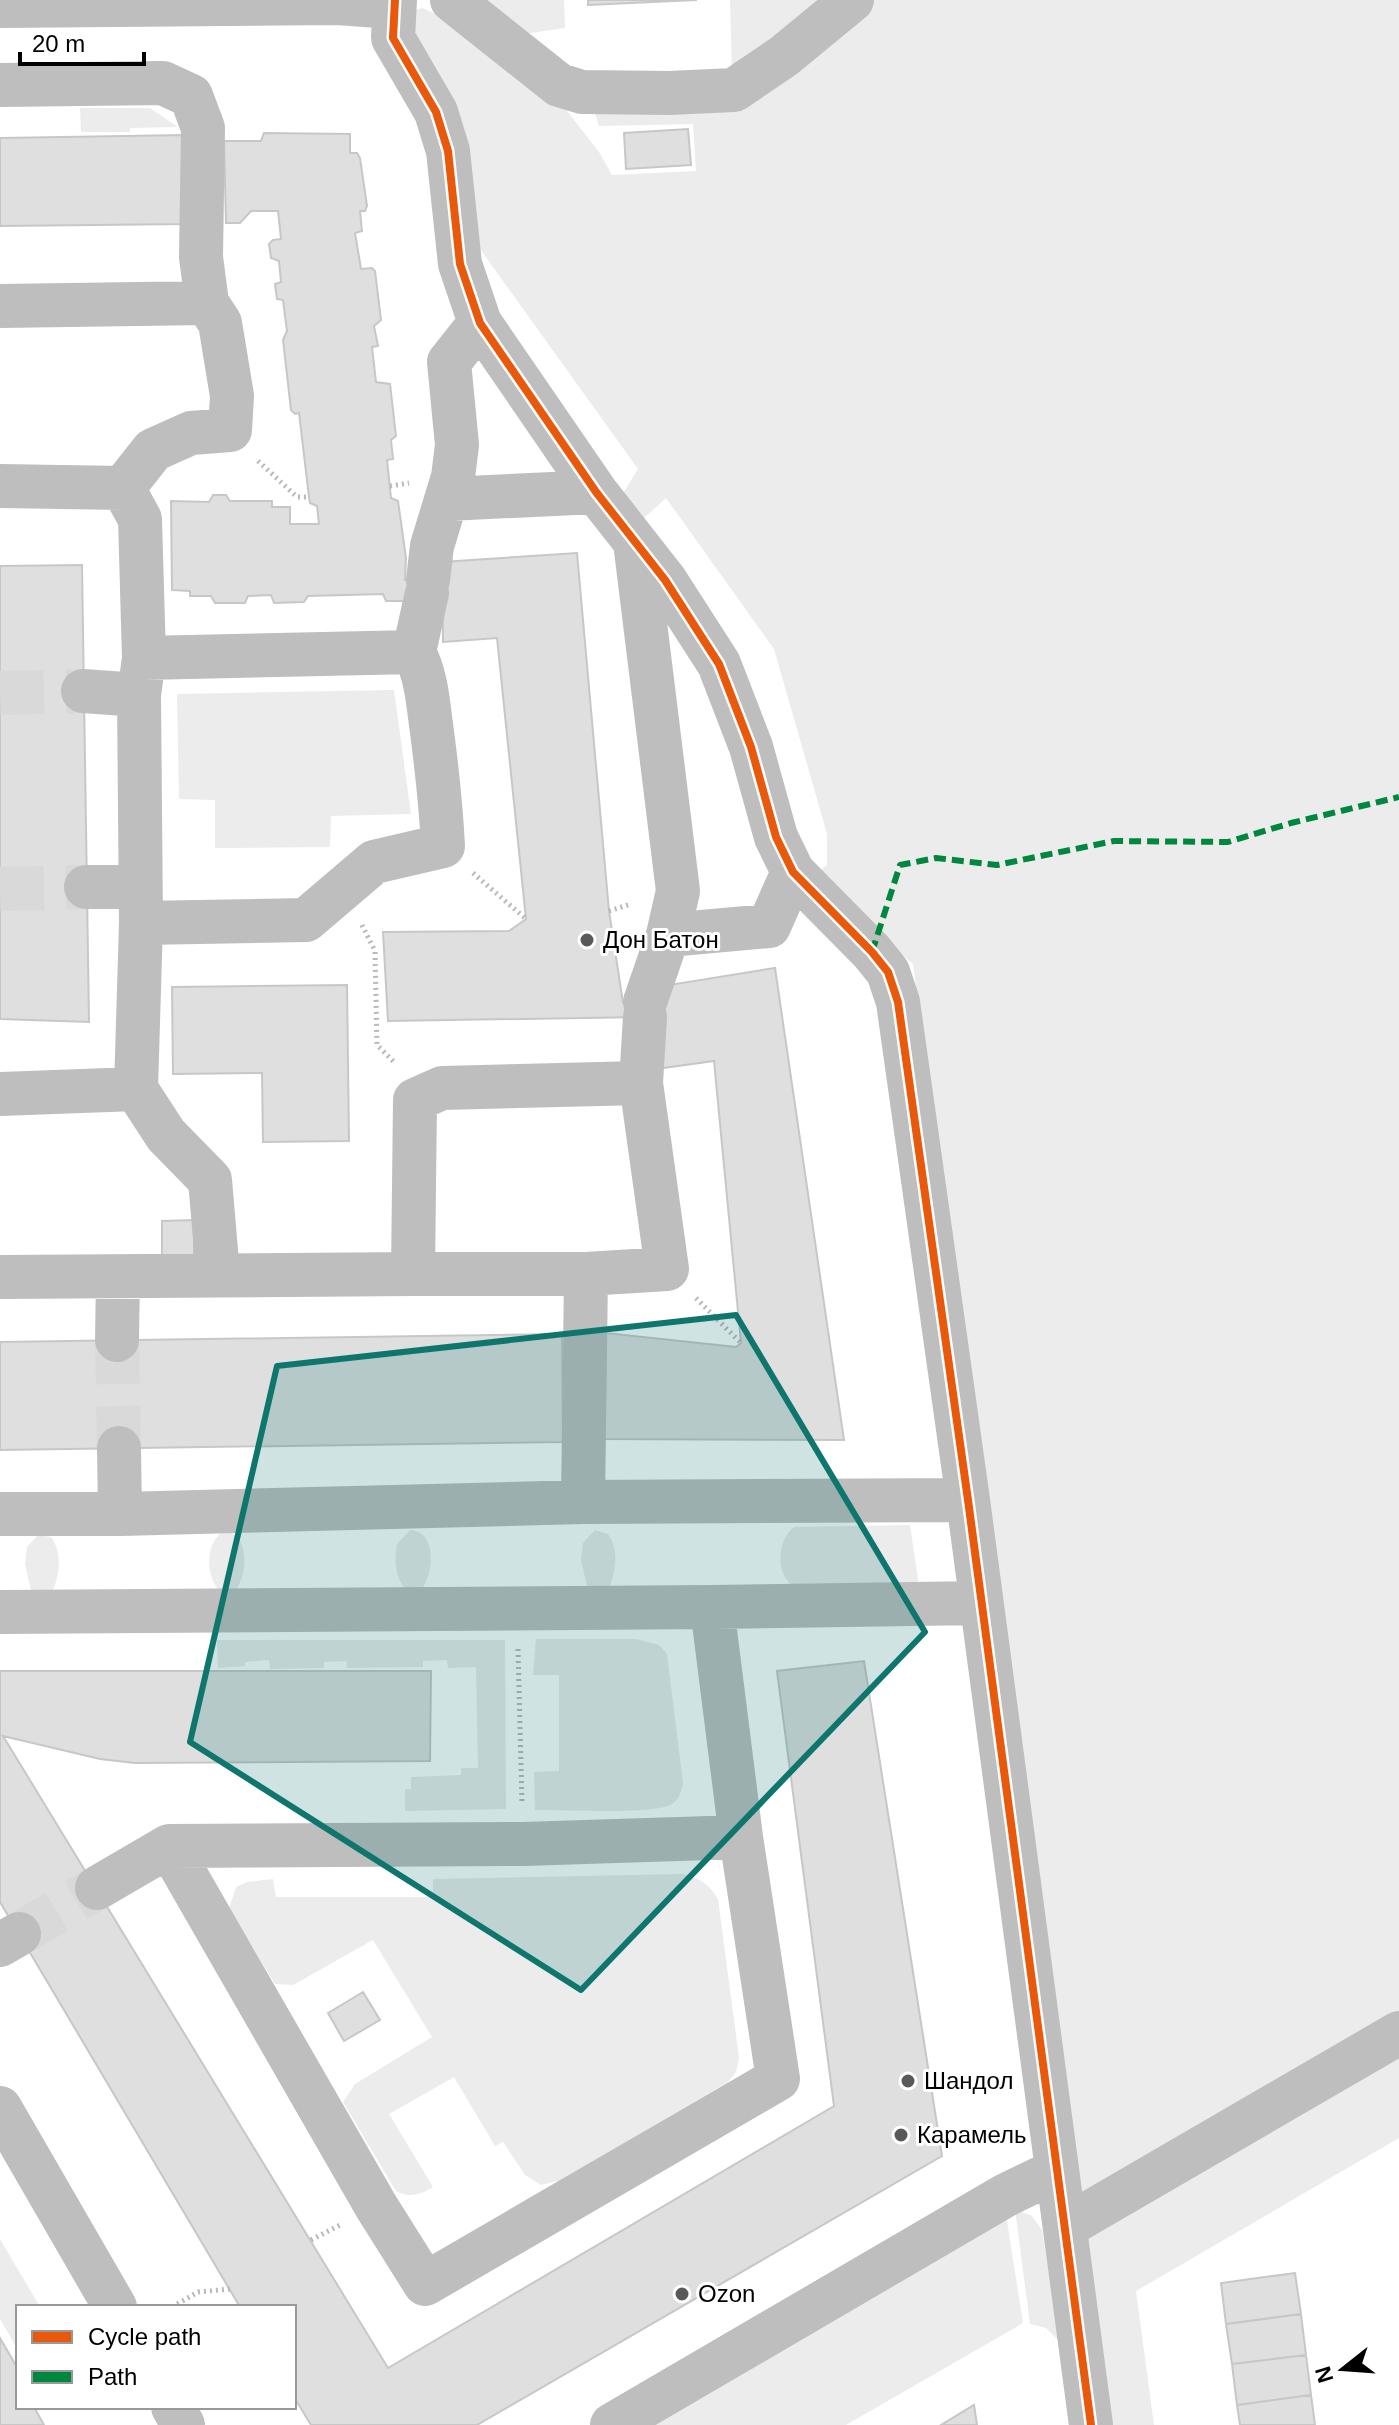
<svg xmlns="http://www.w3.org/2000/svg" width="1399" height="2425" font-family="Helvetica,sans-serif">
<style>
.green{fill:#ececec}
.building{fill:#dfdfdf;stroke:#c7c7c7;stroke-width:2}
.lines{fill:none;stroke-linecap:round;stroke-linejoin:round}
.minor-tunnel{stroke:#d9d9d9;stroke-width:44;stroke-dasharray:44 22;stroke-linecap:butt}
.path{stroke:#b9b9b9;stroke-width:5;stroke-dasharray:2 4;stroke-linecap:butt}
.minor{stroke:#bebebe;stroke-width:44}
.quiet{stroke:#00873e;stroke-width:6;stroke-dasharray:12 6;stroke-linecap:butt}
.cycleway-casing{stroke:#fff;stroke-width:13}
.cycleway{stroke:#e8590c;stroke-width:8}
.marked{fill:#0f766e;fill-opacity:0.2;stroke:#0f766e;stroke-width:6;stroke-linejoin:round}
.poi-dot{fill:#595959;stroke:#fff;stroke-width:3}
.labels{text-anchor:middle;stroke-width:6;stroke-linejoin:round;paint-order:stroke}
.poi-label{font-size:24px;fill:#000;stroke:#fff;text-anchor:start}
</style>
<rect width="100%" height="100%" fill="#fff"/>
<path class="green" d="M 478,0 L 564,0 L 565,28 L 517,35 Z
M 730,0 L 829,0 L 732,75 Z
M 864,0 L 1399,0 L 1399,2138 L 1136,2291 L 1154,2425 L 1110,2425 L 913,964 L 812,877 L 827,865 L 827,834 L 774,649 L 666,498 L 644,518 L 620,498 L 638,469 L 480,249 L 407,25 L 410,12 L 422,8 L 472,29 L 557,98 L 599,152 L 612,175 L 696,171 L 693,124 L 599,126 L 592,104 L 732,103 Z
M 80,108 L 150,108 L 178,127 L 130,128 L 130,132 L 81,132 Z
M 394,690 L 411,814 L 331,816 L 330,847 L 215,848 L 215,800 L 179,799 L 177,694 Z
M 910,1525 L 919,1586 L 791,1584 C 775,1571 778,1539 794,1527 Z
M 410,1530 C 438,1531 434,1576 420,1591 L 407,1591 C 395,1580 394,1559 397,1544 Z
M 595,1530 L 608,1534 C 619,1550 616,1569 610,1586 L 587,1586 L 581,1560 L 583,1543 Z
M 223,1531 C 251,1532 248,1577 234,1592 L 220,1592 C 205,1575 205,1545 223,1531 Z
M 39,1534 L 52,1538 C 62,1554 60,1573 53,1590 L 31,1590 L 25,1564 L 27,1547 Z
M 536,1639 L 636,1639 L 659,1645 L 667,1654 L 683,1783 C 681,1791 680,1799 672,1804 C 656,1815 560,1810 535,1810 L 534,1772 L 559,1771 L 559,1675 L 533,1675 Z
M 217,1640 L 505,1640 L 506,1809 L 405,1811 L 405,1789 L 411,1789 L 411,1777 L 461,1775 L 461,1768 L 478,1768 L 476,1667 L 448,1668 L 447,1660 L 423,1661 L 423,1667 L 347,1668 L 346,1661 L 324,1662 L 324,1668 L 270,1669 L 269,1660 L 245,1662 L 245,1666 L 218,1668 Z
M 683,1874 C 701,1879 709,1884 718,1899 L 739,2058 L 736,2072 L 728,2082 L 561,2180 L 541,2185 L 525,2175 L 503,2142 L 495,2146 L 454,2077 L 389,2114 L 433,2187 C 421,2195 409,2198 396,2191 L 343,2102 L 355,2084 L 432,2037 L 373,1940 L 293,1985 L 275,1984 L 229,1908 L 236,1887 L 247,1882 L 273,1879 L 276,1897 L 433,1897 L 433,1879 Z
M 1005,2208 L 1023,2323 L 846,2425 L 634,2425 Z
M 1015,2209 L 1032,2216 L 1042,2230 L 1060,2342 L 1046,2328 L 1030,2324 Z
M 0,2239 L 40,2307 L 18,2307 L 18,2350 L 0,2319 Z"/>
<path class="building" d="M 588,0 L 697,0 L 588,5 Z
M 688,129 L 691,165 L 626,169 L 624,133 Z
M 264,133 L 350,134 L 350,153 L 357,153 L 360,158 L 367,206 L 365,211 L 360,211 L 362,231 L 355,233 L 361,269 L 372,268 L 375,271 L 381,320 L 374,326 L 378,346 L 372,347 L 376,382 L 390,384 L 396,436 L 391,440 L 393,459 L 387,460 L 391,498 L 398,501 L 406,558 L 405,580 L 441,580 L 406,601 L 386,601 L 383,594 L 308,596 L 304,602 L 274,603 L 271,595 L 248,596 L 245,603 L 215,603 L 211,596 L 190,596 L 190,591 L 172,590 L 171,501 L 209,502 L 213,495 L 226,495 L 230,501 L 272,501 L 272,507 L 290,507 L 290,524 L 319,524 L 317,506 L 310,503 L 309,497 L 299,413 L 295,414 L 291,410 L 283,340 L 287,331 L 283,300 L 277,299 L 275,284 L 281,282 L 279,261 L 271,258 L 269,244 L 273,240 L 281,239 L 278,211 L 251,211 L 240,223 L 226,223 L 224,141 L 261,141 Z
M 186,135 L 187,224 L 0,226 L 0,138 Z
M 577,553 L 609,911 L 623,1003 L 663,1002 L 645,1017 L 388,1021 L 383,932 L 509,931 L 526,919 L 497,638 L 443,642 L 442,562 Z
M 82,565 L 89,1022 L 0,1019 L 0,566 Z
M 775,968 L 844,1440 L 601,1439 L 597,1332 L 736,1347 L 741,1343 L 714,1061 L 663,1068 L 663,986 Z
M 347,985 L 349,1141 L 263,1142 L 262,1073 L 173,1074 L 172,987 Z
M 194,1220 L 194,1256 L 162,1256 L 162,1221 Z
M 562,1334 L 563,1442 L 0,1450 L 0,1342 Z
M 864,1661 L 942,2156 L 477,2425 L 311,2425 L 294,2397 L 294,2307 L 240,2307 L 0,1902 L 0,1671 L 431,1671 L 430,1761 L 135,1763 L 100,1759 L 3,1736 L 388,2368 L 834,2106 L 777,1671 Z
M 363,1992 L 380,2020 L 344,2041 L 328,2013 Z
M 1295,2273 L 1301,2314 L 1226,2324 L 1221,2283 Z
M 1301,2314 L 1306,2355 L 1232,2364 L 1226,2324 Z
M 0,2338 L 18,2369 L 18,2407 L 34,2407 L 44,2425 L 0,2425 Z
M 1306,2355 L 1311,2395 L 1237,2405 L 1232,2364 Z
M 1311,2395 L 1315,2425 L 1240,2425 L 1237,2405 Z
M 974,2405 L 977,2425 L 941,2425 Z"/>
<g class="lines">
<path class="minor-tunnel" d="M 0,693 L 83,691
M 0,889 L 86,887
M 117,1340 L 119,1448
M 19,1934 L 97,1888"/>
<path class="path" d="M 258,461 L 297,497 L 309,497
M 390,486 L 409,483
M 473,873 L 526,919
M 609,911 L 631,904
M 362,925 L 375,951 L 377,1045 L 396,1064
M 696,1298 L 741,1343
M 518,1649 L 522,1803
M 311,2240 L 340,2225
M 172,2307 L 198,2292 L 230,2289"/>
<path class="minor" d="M 395,0 L 393,38 L 436,112 L 448,151 L 460,264 L 480,323 L 596,492 L 665,580 L 719,664 L 751,747 L 776,837 L 793,872 L 872,952 L 888,972 L 898,1002 L 968,1500 L 1091,2425
M 452,0 L 559,85 L 582,92 L 669,93 L 734,90 L 784,56 L 852,0
M 0,6 L 337,3 L 393,7
M 0,85 L 163,83 L 191,96 L 203,128 L 201,257 L 207,303
M 0,306 L 207,303 L 220,323 L 232,396 L 230,430 L 191,433 L 153,450 L 123,488
M 0,486 L 123,488
M 447,499 L 596,492
M 635,542 L 678,891 L 668,935 L 769,926 L 793,872
M 428,580 L 432,546 L 453,477 L 457,445 L 449,362 L 480,323
M 144,658 L 414,652
M 83,691 L 139,695
M 86,887 L 140,887
M 141,923 L 306,920 L 374,862 L 443,846 C 441,807 437,770 432,732 C 428,704 427,677 414,652 L 427,593
M 645,1002 L 668,935
M 641,1083 L 645,1017
M 136,1089 L 166,1135 L 210,1180 L 218,1274
M 0,1094 L 136,1089 L 141,923 L 139,695 L 144,658 L 140,519 L 123,488
M 0,1277 L 413,1274 L 415,1100 L 442,1088 L 641,1083 L 667,1269 L 586,1274 L 413,1274
M 117,1340 L 118,1277
M 119,1448 L 120,1514
M 583,1502 L 586,1274
M 0,1514 L 120,1514 L 583,1502 L 968,1500
M 712,1607 L 741,1837 L 523,1844 L 169,1846 L 376,2206 L 425,2284 L 778,2079 L 741,1837
M 0,1612 L 712,1607 L 980,1603
M 97,1888 L 169,1846
M 0,1945 L 19,1934
M 0,2108 L 115,2307
M 1065,2227 L 1399,2033
M 173,2407 L 183,2425
M 612,2425 L 1006,2195 L 1056,2171"/>
<path class="quiet" d="M 872,952 L 900,865 L 936,858 L 997,865 L 1114,841 L 1228,842 L 1291,823 L 1399,797"/>
<defs>
<path id="cycleway" d="M 395,0 L 393,38 L 436,112 L 448,151 L 460,264 L 480,323 L 596,492 L 665,580 L 719,664 L 751,747 L 776,837 L 793,872 L 872,952 L 888,972 L 898,1002 L 968,1500 L 1091,2425"/>
</defs>
<use href="#cycleway" class="cycleway-casing"/>
<use href="#cycleway" class="cycleway"/>
</g>
<path class="marked" d="M 736,1315 L 925,1632 L 581,1990 L 190,1742 L 277,1366 Z"/>
<g class="poi-dot">
<circle cx="587" cy="940" r="8"/>
<circle cx="908" cy="2081" r="8"/>
<circle cx="901" cy="2135" r="8"/>
<circle cx="682" cy="2294" r="8"/>
</g>
<g class="labels">
<g class="poi-label">
<text x="603" y="948">Дон Батон</text>
<text x="924" y="2089">Шандол</text>
<text x="917" y="2143">Карамель</text>
<text x="698" y="2302">Ozon</text>
</g>
</g>
<rect x="16" y="2305" width="280" height="104" fill="#ffffff" stroke="#999999" stroke-width="2"/>
<rect x="32" y="2331" width="40" height="12" fill="#e8590c" stroke="#999999" stroke-width="2"/>
<text x="88" y="2345" font-size="24" fill="#000000">Cycle path</text>
<rect x="32" y="2371" width="40" height="12" fill="#00873e" stroke="#999999" stroke-width="2"/>
<text x="88" y="2385" font-size="24" fill="#000000">Path</text>
<g transform="translate(1343 2369) rotate(253)" stroke="#ffffff" stroke-width="6" paint-order="stroke">
<path d="M0-6L14 30L0 20L-14 30Z" fill="#000000"/>
<text y="-12" font-size="22" font-weight="bold" text-anchor="middle" fill="#000000">N</text>
</g>
<path d="M20 52v12h124v-12" fill="none" stroke="#000000" stroke-width="4"/>
<text x="32" y="52" font-size="24" fill="#000000" stroke="#ffffff" stroke-width="6" paint-order="stroke">20 m</text>
</svg>
